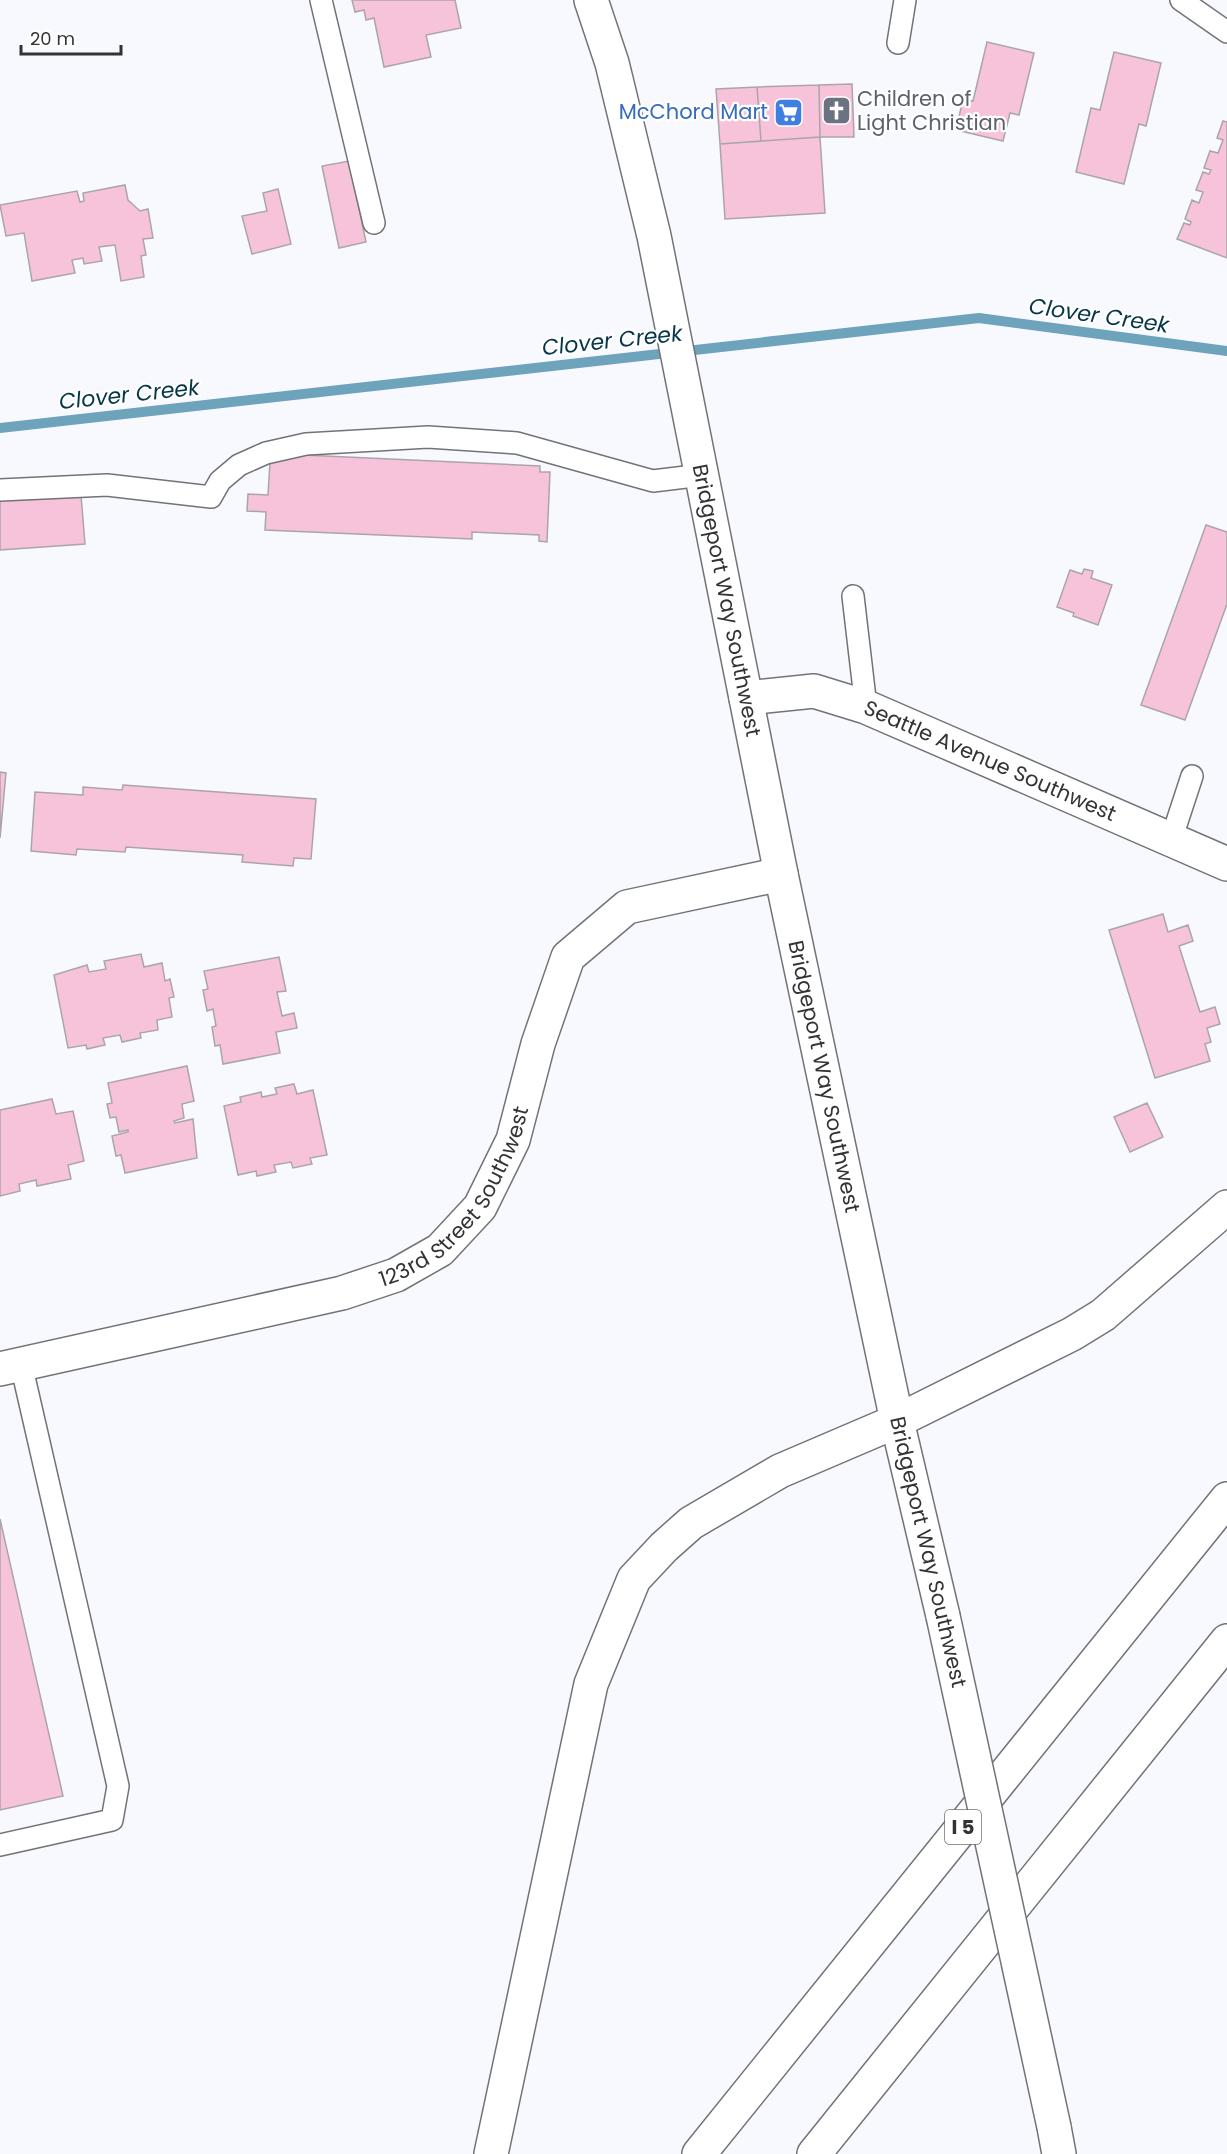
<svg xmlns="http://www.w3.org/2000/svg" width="1227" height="2154" font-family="Poppins,sans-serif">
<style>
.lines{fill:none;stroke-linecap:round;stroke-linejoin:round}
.stream{stroke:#6ea3bc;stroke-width:10}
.building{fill:#f7c3da;stroke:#aba5a8;stroke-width:1.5}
.lane-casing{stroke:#727377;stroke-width:24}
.street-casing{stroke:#727377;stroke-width:36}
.secondary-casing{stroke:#727377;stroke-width:36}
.primary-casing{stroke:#727377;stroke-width:36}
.highway-casing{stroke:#727377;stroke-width:36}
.lane{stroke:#fff;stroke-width:21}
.street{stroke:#fff;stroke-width:33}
.secondary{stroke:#fff;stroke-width:33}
.primary{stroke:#fff;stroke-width:33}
.highway{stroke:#fff;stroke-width:33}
.primary-bridge-casing{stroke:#727377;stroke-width:36;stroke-linecap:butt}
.primary-bridge{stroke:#fff;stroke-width:33}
.labels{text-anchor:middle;stroke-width:4.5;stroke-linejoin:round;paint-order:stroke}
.shield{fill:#fff;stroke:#707072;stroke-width:1.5}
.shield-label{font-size:20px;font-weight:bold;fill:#323335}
.worship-label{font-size:21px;fill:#5b616d;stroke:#fff;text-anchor:start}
.shop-label{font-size:21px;fill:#366cbe;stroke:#fff;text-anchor:end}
.street-label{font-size:21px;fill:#323335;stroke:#fff}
.water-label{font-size:22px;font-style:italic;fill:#063749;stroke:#fff}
</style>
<rect width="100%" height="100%" fill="#f8f9ff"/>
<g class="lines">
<path class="stream" d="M 0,428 L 979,318 L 1227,351"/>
</g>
<path class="building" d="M 352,0 L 455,0 L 461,28 L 426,35 L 431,57 L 384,67 L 374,18 L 366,20 L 364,10 L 355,12 Z
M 987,42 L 1034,53 L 1019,115 L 1010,113 L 1003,141 L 956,130 L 963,99 L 973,101 Z
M 1114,52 L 1161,63 L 1146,126 L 1139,124 L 1124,184 L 1076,172 L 1091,108 L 1100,110 Z
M 852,84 L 854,137 L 820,137 L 819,85 Z
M 819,85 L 820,137 L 761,141 L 757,87 Z
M 757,87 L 761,141 L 720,144 L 716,89 Z
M 1223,121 L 1227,122 L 1227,258 L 1177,239 L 1184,223 L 1190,225 L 1191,222 L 1185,219 L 1192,200 L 1199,203 L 1203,192 L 1196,190 L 1203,172 L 1209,174 L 1211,170 L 1204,168 L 1210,151 L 1218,153 L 1223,140 L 1217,138 Z
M 820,137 L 825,213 L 725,219 L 720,144 Z
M 349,161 L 366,242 L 339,248 L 322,166 Z
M 125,185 L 128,200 L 140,211 L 148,209 L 153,238 L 143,239 L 146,255 L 141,256 L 144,277 L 121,281 L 115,245 L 99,247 L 102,261 L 84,264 L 83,258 L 72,260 L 75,273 L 32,281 L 24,233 L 6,236 L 0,205 L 77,191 L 80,202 L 84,201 L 83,193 Z
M 278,189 L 291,244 L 252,254 L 242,216 L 267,211 L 263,193 Z
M 303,455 L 540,466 L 540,472 L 550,472 L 547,542 L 539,541 L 539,535 L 472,532 L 472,539 L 265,530 L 266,512 L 247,511 L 248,494 L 268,495 L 270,462 Z
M 81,495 L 85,544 L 0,550 L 0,500 Z
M 1206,525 L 1227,532 L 1227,604 L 1185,720 L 1141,705 Z
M 1084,569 L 1093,571 L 1091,578 L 1112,585 L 1098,625 L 1073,616 L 1074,613 L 1057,607 L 1070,570 L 1082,574 Z
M 0,772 L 6,773 L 0,838 Z
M 123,785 L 316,799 L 311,859 L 294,858 L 293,866 L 242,862 L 243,855 L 126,847 L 125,852 L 77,849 L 76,855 L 31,851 L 35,792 L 83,795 L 83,787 L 122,790 Z
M 1163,914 L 1168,932 L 1188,925 L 1193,941 L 1179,946 L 1200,1012 L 1215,1007 L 1220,1024 L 1207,1028 L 1211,1042 L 1205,1044 L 1210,1061 L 1155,1078 L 1109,930 Z
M 141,954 L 144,967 L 162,963 L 165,981 L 170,979 L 174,997 L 169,998 L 172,1017 L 157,1020 L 158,1030 L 140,1033 L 141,1038 L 122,1042 L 120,1035 L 103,1038 L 105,1045 L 87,1049 L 86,1045 L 68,1048 L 54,975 L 87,965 L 89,972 L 106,969 L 104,961 Z
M 279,957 L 286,991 L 277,992 L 282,1016 L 294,1013 L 297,1028 L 276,1032 L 280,1053 L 223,1064 L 220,1045 L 215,1046 L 212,1027 L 216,1026 L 213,1009 L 207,1011 L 203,990 L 208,989 L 204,971 Z
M 187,1066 L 194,1101 L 182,1104 L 184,1118 L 174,1121 L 175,1123 L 193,1119 L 197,1158 L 125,1173 L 121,1155 L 116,1156 L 112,1136 L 128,1132 L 128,1130 L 119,1132 L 116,1117 L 110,1118 L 107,1104 L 112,1103 L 108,1083 Z
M 294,1084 L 297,1094 L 313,1090 L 327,1155 L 310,1158 L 312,1164 L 293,1168 L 291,1162 L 274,1165 L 276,1172 L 257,1176 L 256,1171 L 238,1175 L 224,1106 L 241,1102 L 240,1097 L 261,1092 L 262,1097 L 277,1094 L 275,1088 Z
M 52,1099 L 56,1114 L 73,1111 L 84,1161 L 68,1165 L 71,1179 L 37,1186 L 36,1180 L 19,1184 L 20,1191 L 0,1196 L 0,1110 Z
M 1147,1103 L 1163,1137 L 1130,1152 L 1114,1117 Z
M 0,1519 L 63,1796 L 0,1810 Z"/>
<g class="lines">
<defs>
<path id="lane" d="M 321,0 L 374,223
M 1181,0 L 1227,32
M 898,43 L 905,0
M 0,490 L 107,485 L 211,497 L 220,481 L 239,465 L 266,453 L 306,444 L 428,437 L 517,443 L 653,481 L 702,475
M 853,596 L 866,707
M 1171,840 L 1192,776
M 0,1845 L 112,1820 L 118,1786 L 21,1364"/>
<g id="street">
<path id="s1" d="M 746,698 L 814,691 L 866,707 L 1227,864"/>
<path id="s2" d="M 0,1369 L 342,1293 L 396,1275 L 440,1250 L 480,1207 L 513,1140 L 538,1044 L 568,957 L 627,907 L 781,874"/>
</g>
<g id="secondary">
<path id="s3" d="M 591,0 L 612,63 L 654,236 L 781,874 L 897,1421"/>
</g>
<path id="primary" d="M 897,1421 L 943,1616
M 1054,2127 L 1059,2154"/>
<path id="highway" d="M 491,2154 L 591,1684 L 634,1579 L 664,1547 L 691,1523 L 780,1471 L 897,1421 L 1072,1334 L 1103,1315 L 1227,1207
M 699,2154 L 1227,1499
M 814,2154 L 1227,1641"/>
</defs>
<use href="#lane" class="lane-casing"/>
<use href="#street" class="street-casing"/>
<use href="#secondary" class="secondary-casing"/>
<use href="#primary" class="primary-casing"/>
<use href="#highway" class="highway-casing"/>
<use href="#lane" class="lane"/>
<use href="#street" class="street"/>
<use href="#secondary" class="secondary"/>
<use href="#primary" class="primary"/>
<use href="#highway" class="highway"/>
<defs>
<path id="primary-bridge" d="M 943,1616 L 1054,2127"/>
</defs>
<use href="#primary-bridge" class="primary-bridge-casing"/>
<use href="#primary-bridge" class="primary-bridge"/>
</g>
<defs>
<symbol id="church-square" viewBox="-11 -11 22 22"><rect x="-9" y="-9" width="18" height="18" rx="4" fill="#6b7280" stroke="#fff"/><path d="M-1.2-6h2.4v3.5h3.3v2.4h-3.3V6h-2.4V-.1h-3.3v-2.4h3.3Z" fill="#fff"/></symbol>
<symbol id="supermarket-square" viewBox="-11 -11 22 22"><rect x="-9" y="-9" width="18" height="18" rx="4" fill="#3f7fe0" stroke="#fff"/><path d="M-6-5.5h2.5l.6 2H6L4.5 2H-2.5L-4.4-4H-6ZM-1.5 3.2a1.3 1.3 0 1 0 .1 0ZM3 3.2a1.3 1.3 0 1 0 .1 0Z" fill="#fff"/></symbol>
</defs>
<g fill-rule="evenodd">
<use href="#church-square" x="820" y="94" width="33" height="33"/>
<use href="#supermarket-square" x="772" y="96" width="33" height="33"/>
</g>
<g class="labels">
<rect class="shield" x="945" y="1810" width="36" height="34" rx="4.5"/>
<g class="shield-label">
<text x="963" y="1834">I 5</text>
</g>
<g class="worship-label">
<text x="857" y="106">Children of<tspan x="857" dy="24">Light Christian</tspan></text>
</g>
<g class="shop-label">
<text x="768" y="119">McChord Mart</text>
</g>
<g class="street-label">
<text dy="7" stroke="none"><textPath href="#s3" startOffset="616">Bridgeport Way Southwest</textPath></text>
<text dy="7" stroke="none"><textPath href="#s1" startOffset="258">Seattle Avenue Southwest</textPath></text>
<text dy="7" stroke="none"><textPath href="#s3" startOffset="1102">Bridgeport Way Southwest</textPath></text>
<text dy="7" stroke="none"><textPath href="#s2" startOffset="508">123rd Street Southwest</textPath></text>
<text transform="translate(928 1552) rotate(77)" y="7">Bridgeport Way Southwest</text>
</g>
<g class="water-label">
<text transform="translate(1099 315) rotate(8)" y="8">Clover Creek</text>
<text transform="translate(612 340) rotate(-6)" y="8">Clover Creek</text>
<text transform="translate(129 394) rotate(-6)" y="8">Clover Creek</text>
</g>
</g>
<path d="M21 45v9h100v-9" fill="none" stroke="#323335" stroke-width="3"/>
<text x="30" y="45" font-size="18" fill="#323335" stroke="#ffffff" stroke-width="4.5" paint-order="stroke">20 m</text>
</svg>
